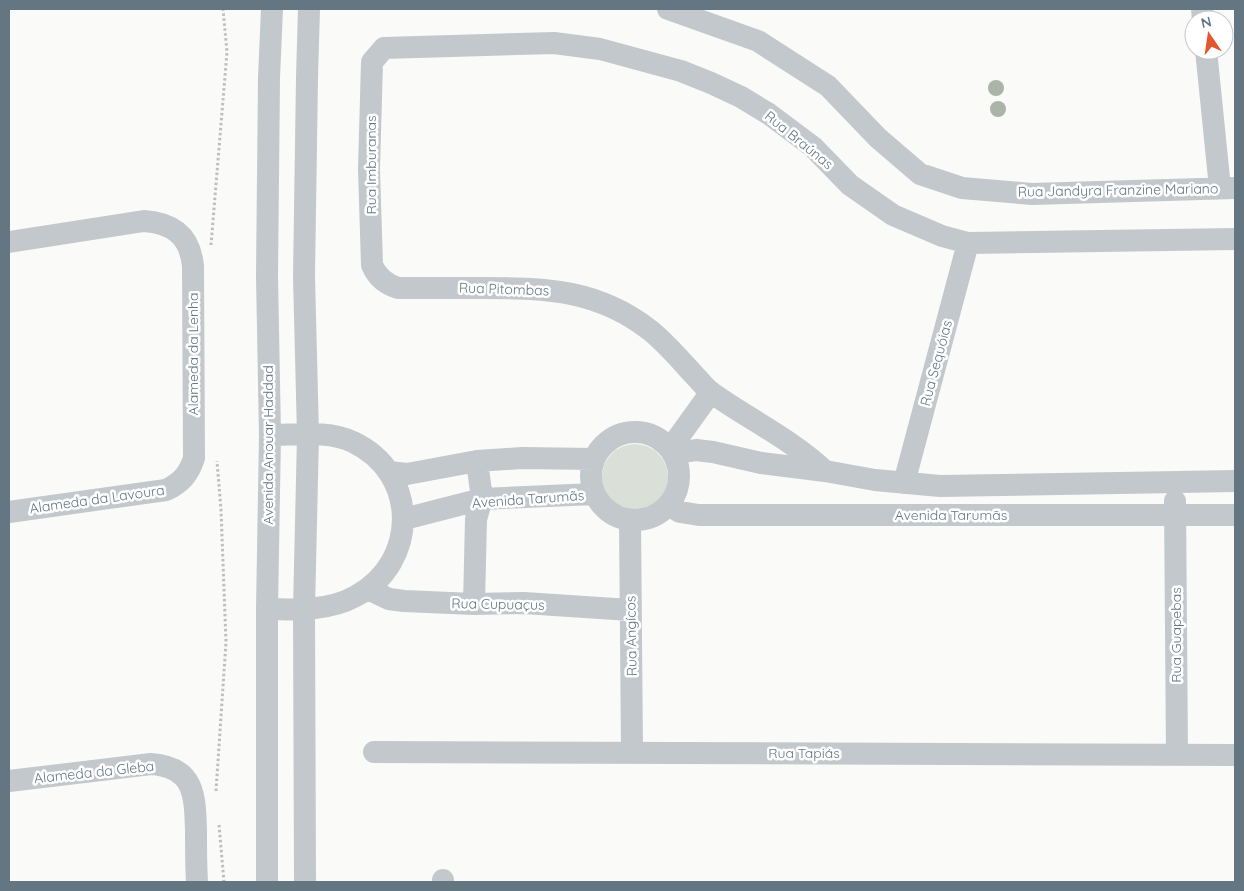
<svg xmlns="http://www.w3.org/2000/svg" width="1244" height="891" font-family="Quicksand,sans-serif">
<style>
.green{fill:#dadfd7}
.lines{fill:none;stroke-linecap:round;stroke-linejoin:round}
.path{stroke:#bbbfc2;stroke-width:3;stroke-dasharray:2.5 2.5;stroke-linecap:butt}
.minor{stroke:#c3c8cc;stroke-width:22}
.tree{fill:#aab4a7}
.labels{text-anchor:middle;stroke-width:5;stroke-linejoin:round;paint-order:stroke}
.street-label{font-size:14px;fill:#657683;stroke:#fff}
</style>
<rect width="100%" height="100%" fill="#fafaf8"/>
<path class="green" d="M602 477a33 33 0 1 1 66 0a33 33 0 1 1-66 0Z"/>
<g class="lines">
<path class="path" d="M 211,245 L 227,52 L 223,9
M 216,791 L 226,642 L 221,510 L 217,461
M 219,825 L 224,882"/>
<path class="minor" d="M 668,9 L 758,41 L 828,86 L 878,138 L 920,174 L 962,188 L 1032,194 L 1235,188
M 1202,9 L 1203,20
M 1206,50 L 1220,188
M 9,242 L 144,221 C 173,223 190,236 193,266 L 194,458 C 189,474 181,483 166,490 L 9,512
M591 476a44 44 0 1 1 88 0a44 44 0 1 1-88 0Z
M 670,449 L 711,392
M 673,454 L 696,450 L 713,452 L 761,463 L 825,471 L 875,480 L 940,486 L 1235,481
M 825,471 C 791,439 750,420 712,393 C 706,389 701,382 696,377 C 681,361 668,345 651,331 C 599,290 548,288 485,288 C 456,288 427,288 398,288 C 385,284 377,277 372,265 L 369,169 L 372,62 L 384,48 L 554,43 L 600,49 L 681,71 L 711,83 L 741,97 L 769,114 L 813,147 L 850,185 L 893,215 L 942,236 L 968,243 L 1235,239
M 389,472 L 407,474 L 477,461 L 522,458 L 594,459
M 904,483 L 968,243
M 1175,501 L 1177,755
M 668,505 L 680,512 L 699,515 L 1235,515
M 404,519 L 482,499 L 594,494
M 630,520 L 632,752
M 368,589 L 389,599 L 404,601 L 474,604 L 524,603 L 630,610
M 474,604 L 476,519 L 482,499 L 477,461
M 267,609 C 296,610 329,611 356,596 C 419,562 419,473 353,442 C 329,430 296,435 270,435
M 374,752 L 1235,755
M 9,781 L 151,764 C 195,767 195,796 196,831 C 196,848 196,865 197,882
M 443,880 L 443,882
M 267,882 L 267,609 L 270,435 L 267,276 L 269,78 L 272,9
M 305,882 L 304,610 L 308,435 L 304,276 L 307,78 L 309,9"/>
</g>
<g class="tree">
<circle cx="996" cy="88" r="8"/>
<circle cx="998" cy="109" r="8"/>
</g>
<g class="labels">
<g class="street-label">
<text transform="translate(799 140) rotate(39)" y="5">Rua Braúnas</text>
<text transform="translate(371 165) rotate(-90)" y="5">Rua Imburanas</text>
<text transform="translate(1118 190) rotate(-1)" y="5">Rua Jandyra Franzine Mariano</text>
<text transform="translate(504 289) rotate(2)" y="5">Rua Pitombas</text>
<text transform="translate(193 354) rotate(-90)" y="5">Alameda da Lenha</text>
<text transform="translate(936 363) rotate(-75)" y="5">Rua Sequóias</text>
<text transform="translate(268 445) rotate(-90)" y="5">Avenida Anouar Haddad</text>
<text transform="translate(97 499) rotate(-8)" y="5">Alameda da Lavoura</text>
<text transform="translate(528 499) rotate(-4)" y="5">Avenida Tarumãs</text>
<text x="951" y="520">Avenida Tarumãs</text>
<text transform="translate(498 604) rotate(1)" y="5">Rua Cupuaçus</text>
<text transform="translate(1176 635) rotate(-90)" y="5">Rua Guapebas</text>
<text transform="translate(631 636) rotate(-91)" y="5">Rua Angícos</text>
<text x="804" y="758">Rua Tapiás</text>
<text transform="translate(94 772) rotate(-6)" y="5">Alameda da Gleba</text>
</g>
</g>
<rect width="1244" height="891" fill="none" stroke="#657683" stroke-width="20"/>
<g transform="translate(1209 35) rotate(347)"><circle r="24" fill="#ffffff" stroke="#c1c8cd"/>
<path d="M0-4L9 19L0 12L-9 19Z" fill="#e4572e"/>
<text y="-8" font-size="14" font-weight="bold" text-anchor="middle" fill="#657683">N</text>
</g>
</svg>
